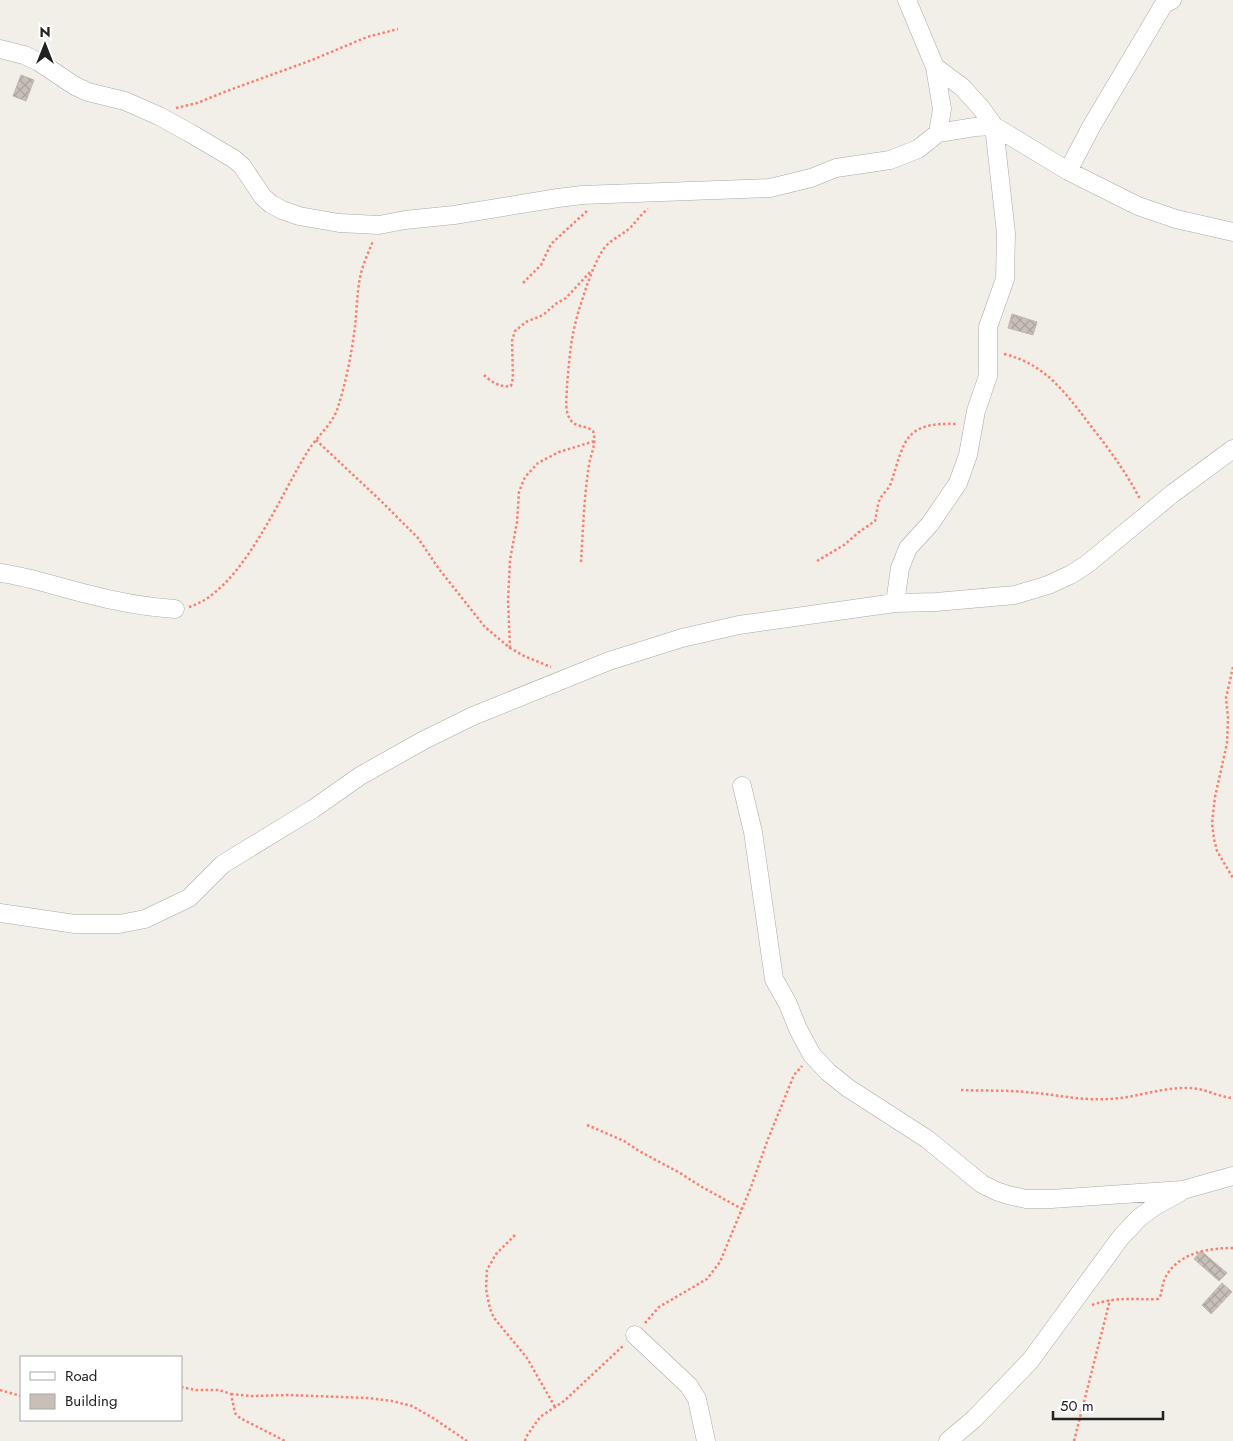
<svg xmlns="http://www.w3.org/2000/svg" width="1233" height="1441" font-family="Jost,sans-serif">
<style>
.building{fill:url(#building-cross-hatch);stroke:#c4b6ab}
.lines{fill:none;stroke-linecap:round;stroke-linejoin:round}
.minor-casing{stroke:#a9a9a9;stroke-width:19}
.path{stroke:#fa8072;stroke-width:2.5;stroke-dasharray:2.5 2.5;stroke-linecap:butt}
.minor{stroke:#fff;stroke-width:18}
</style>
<defs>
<pattern id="building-cross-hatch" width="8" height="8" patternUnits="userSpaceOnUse" patternTransform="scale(1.25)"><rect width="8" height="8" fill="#c7bfb8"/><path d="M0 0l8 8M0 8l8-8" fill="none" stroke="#aba49e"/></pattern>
</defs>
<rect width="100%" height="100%" fill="#f2efe9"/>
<path class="building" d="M 21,75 L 34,80 L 26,101 L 13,96 Z
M 1012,314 L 1037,322 L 1033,335 L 1008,328 Z
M 1201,1251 L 1227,1273 L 1219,1281 L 1194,1259 Z
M 1222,1283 L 1232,1292 L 1211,1314 L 1202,1305 Z"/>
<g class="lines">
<defs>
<path id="minor" d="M 0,49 L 24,55 L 39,62 L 75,86 L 88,92 L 125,101 L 159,116 L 190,133 L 234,159 L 242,166 L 263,197 L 271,204 L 282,210 L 299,216 L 339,223 L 379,225 L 405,220 L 454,215 L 558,198 L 582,195 L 770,188 L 811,178 L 836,168 L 890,160 L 918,149 L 938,133 L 942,109 L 935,67 L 907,0
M 938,133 L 975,127 L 994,126 L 1068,171 L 1138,206 L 1176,219 L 1233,232
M 1068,171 L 1091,127 L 1148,31 L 1164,4 L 1172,0
M 0,573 C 29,577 55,586 83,593 C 113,601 144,607 175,609
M 895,603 L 900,568 L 908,548 L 930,524 L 958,483 L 968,455 L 976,411 L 988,376 L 988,327 L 1005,279 L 1006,233 L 994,126 L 981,108 L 962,87 L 935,67
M 742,786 L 753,832 L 774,979 L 788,1004 L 798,1029 L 812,1055 L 828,1072 L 848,1088 L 927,1139 L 982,1184 L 996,1191 L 1008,1195 L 1026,1199 L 1051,1199 L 1183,1190 L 1233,1176
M 0,913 L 75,924 L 119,924 L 145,919 L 189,898 L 223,864 L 313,809 L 360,776 L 424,740 L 473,716 L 609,661 L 682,638 L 739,625 L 895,603 L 936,602 L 1015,595 L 1048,585 L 1070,575 L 1086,565 L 1172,494 L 1233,449
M 635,1335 L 689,1386 L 697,1399 L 706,1441
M 948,1441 L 974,1419 L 1030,1361 L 1121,1237 L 1139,1218 L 1155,1206 L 1179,1193"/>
</defs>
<use href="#minor" class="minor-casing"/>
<path class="path" d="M 176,108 L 197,103 L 227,91 L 312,60 L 367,37 L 398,29
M 523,283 L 541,265 L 551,244 L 588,210
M 1004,354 C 1050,365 1070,400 1098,435 C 1114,456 1128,476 1140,499
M 484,375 C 491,382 501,388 511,386 L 513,378 L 512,341 L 515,331 L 526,322 L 543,315 L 557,303 L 566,298 L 592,270
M 316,440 L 381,501 L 418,538 L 439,569 L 485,627 L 510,648 L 524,656 L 551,667
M 817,561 L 844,545 L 859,532 L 875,521 C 877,514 877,505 880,499 C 883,493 889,489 891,483 C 905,440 904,422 957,424
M 581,562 C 583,530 584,497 589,465 C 591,453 597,443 593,431 C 586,425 575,428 570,419 C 564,410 567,396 567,385 C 569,365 570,344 575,325 C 578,311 583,298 587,285 C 592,272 597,258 605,247 C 612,239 622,235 630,228 C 636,222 640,215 648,209
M 189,607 C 242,591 280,495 308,451 C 317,436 333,424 338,407 C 346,382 352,352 355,326 C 357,309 357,289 361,273 C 364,262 369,251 373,241
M 510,648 L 508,600 L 510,560 L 517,522 L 519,492 L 525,477 L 538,463 L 559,452 L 595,441
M 1233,667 L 1226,698 L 1228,718 L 1227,743 L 1215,797 L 1212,823 L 1214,839 L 1217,851 L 1233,878
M 961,1090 C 982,1091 1004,1090 1026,1092 C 1054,1094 1081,1101 1109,1099 C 1136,1098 1161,1087 1189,1088 C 1204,1088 1218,1097 1233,1098
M 587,1125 L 624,1141 L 639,1151 L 680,1173 L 702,1187 L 742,1209
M 515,1235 L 496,1254 L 487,1270 L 486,1289 L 490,1309 L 494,1318 L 527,1358 L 555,1407
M 1092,1305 C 1117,1296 1134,1300 1158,1299 L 1160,1297 C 1162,1292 1162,1284 1165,1278 C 1178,1253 1207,1248 1233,1248
M 645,1323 L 659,1307 L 707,1279 L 720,1262 L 751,1187 L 768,1139 L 794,1075 L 802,1066
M 181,1387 L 196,1390 L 219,1390 L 231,1394 L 235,1413 L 240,1418 L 285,1441
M 0,1390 L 21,1396
M 231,1394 L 252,1396 L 288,1395 L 368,1398 L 392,1401 L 412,1406 L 433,1418 L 467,1441
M 525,1441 L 526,1437 L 540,1417 L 564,1401 L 624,1345
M 1074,1441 L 1110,1300"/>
<use href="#minor" class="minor"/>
</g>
<rect x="20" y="1356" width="162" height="65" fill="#ffffff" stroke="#a7a7a7"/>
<rect x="30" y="1372" width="25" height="8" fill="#ffffff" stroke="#a7a7a7"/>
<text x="65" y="1381" font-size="15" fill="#222222">Road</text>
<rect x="30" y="1394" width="25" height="15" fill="#c7bfb8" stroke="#a7a7a7"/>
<text x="65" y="1406" font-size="15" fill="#222222">Building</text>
<g transform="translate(45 45)" stroke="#ffffff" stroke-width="4" paint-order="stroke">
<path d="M0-4L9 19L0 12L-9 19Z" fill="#222222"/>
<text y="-8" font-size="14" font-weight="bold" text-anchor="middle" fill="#222222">N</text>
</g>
<path d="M1053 1411v8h110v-8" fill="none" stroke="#222222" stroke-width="2.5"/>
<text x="1060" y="1411" font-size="15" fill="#222222" stroke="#ffffff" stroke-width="4" paint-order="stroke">50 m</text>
</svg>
